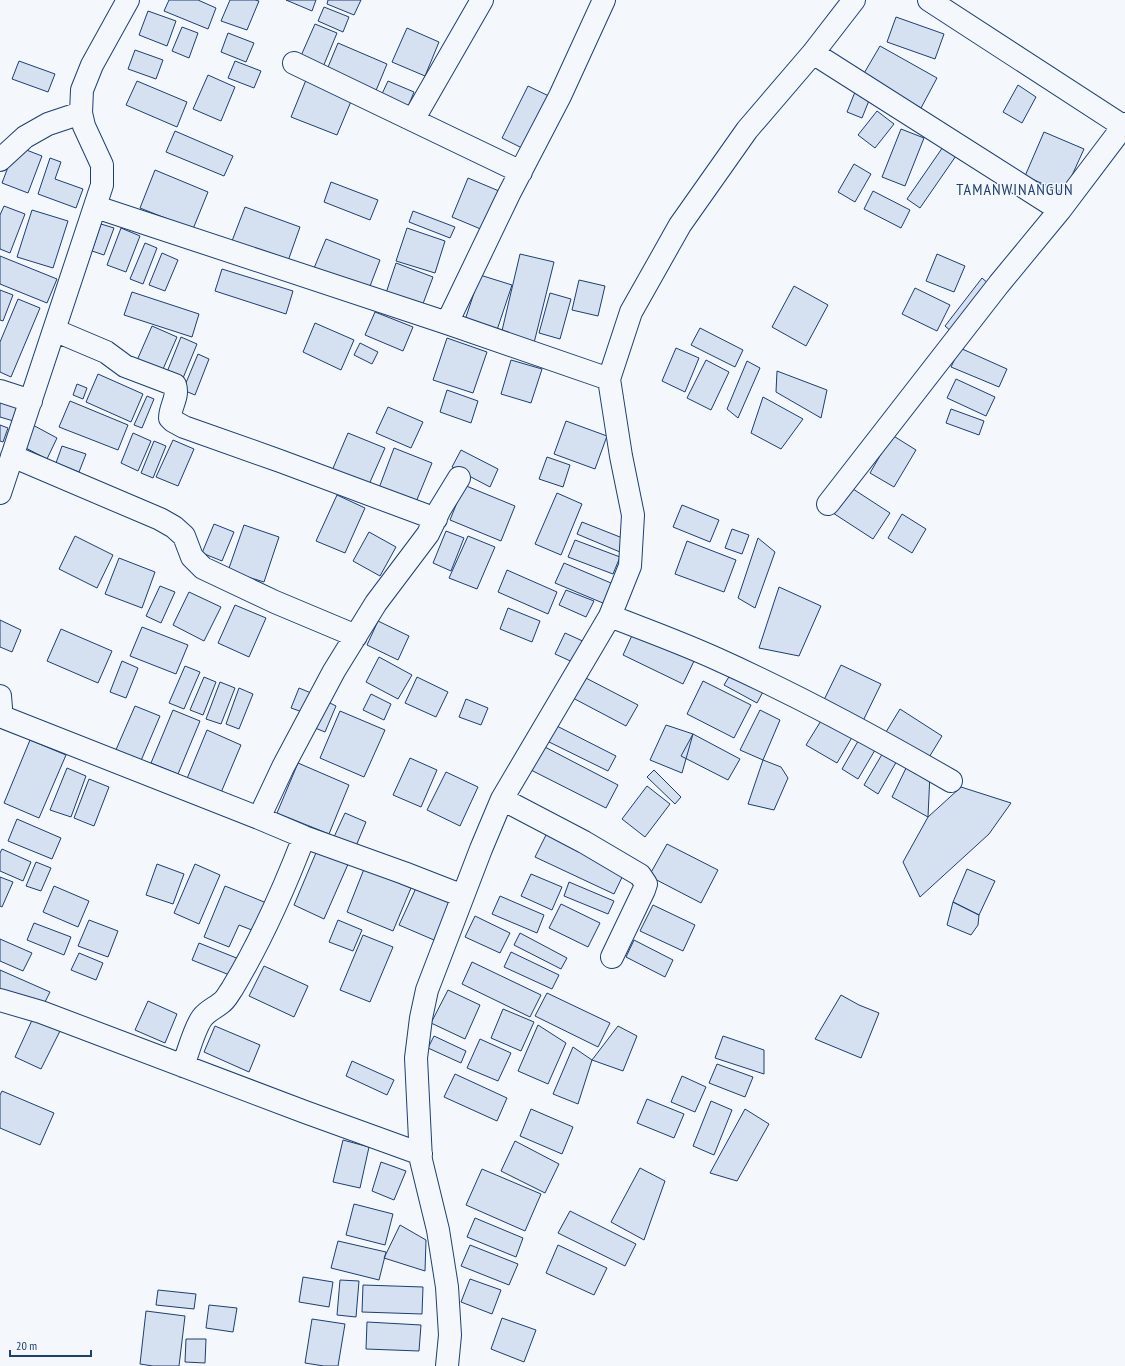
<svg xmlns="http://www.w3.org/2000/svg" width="1125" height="1366" font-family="'PT Sans Narrow',sans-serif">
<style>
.building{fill:#d5e0f0;stroke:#1d3f73}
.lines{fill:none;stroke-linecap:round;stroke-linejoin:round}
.minor-casing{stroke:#1d3f73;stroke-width:24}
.minor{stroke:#f4f7fb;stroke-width:22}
.labels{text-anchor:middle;stroke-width:3;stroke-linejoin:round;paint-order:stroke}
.quarter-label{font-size:16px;letter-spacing:1px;fill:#1d3f73;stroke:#f4f7fb}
</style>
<rect width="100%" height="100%" fill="#f4f7fb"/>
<path class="building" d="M 169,0 L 198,0 L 216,8 L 208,29 L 164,11 Z
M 230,0 L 255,0 L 259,1 L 247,30 L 221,21 Z
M 286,0 L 316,0 L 312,11 Z
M 328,0 L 361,0 L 354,15 L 327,4 Z
M 324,7 L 349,17 L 343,32 L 318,21 Z
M 148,11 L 176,21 L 167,46 L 139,35 Z
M 896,17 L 944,34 L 935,59 L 887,42 Z
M 315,24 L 337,33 L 323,67 L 300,58 Z
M 182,27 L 198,33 L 189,58 L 172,51 Z
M 407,28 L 439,42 L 425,76 L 392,62 Z
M 228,33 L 254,43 L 246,62 L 221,52 Z
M 338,43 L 387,64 L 375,93 L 326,72 Z
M 880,46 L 937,78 L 921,108 L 863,75 Z
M 135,50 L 163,60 L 156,79 L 128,69 Z
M 19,61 L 55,74 L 48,92 L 12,79 Z
M 235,61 L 261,71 L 254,88 L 228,78 Z
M 208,75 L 235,87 L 221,121 L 193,109 Z
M 306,80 L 352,99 L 337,135 L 291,117 Z
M 137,81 L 187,102 L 177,127 L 126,105 Z
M 388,81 L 414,92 L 408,107 L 381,96 Z
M 1018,85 L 1036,97 L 1022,123 L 1003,112 Z
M 528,86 L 553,98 L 528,151 L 502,138 Z
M 855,92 L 870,98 L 862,118 L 847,112 Z
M 877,111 L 894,124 L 875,148 L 858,135 Z
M 901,129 L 924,138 L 905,186 L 882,177 Z
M 175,131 L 233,156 L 224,176 L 166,152 Z
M 1044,132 L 1084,149 L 1064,193 L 1025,176 Z
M 945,144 L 958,153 L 920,208 L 907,199 Z
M 16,146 L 42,156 L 28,193 L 2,183 Z
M 50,158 L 61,162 L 55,179 L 83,189 L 76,208 L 38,194 Z
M 854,164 L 871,174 L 855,202 L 838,192 Z
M 155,170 L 208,192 L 193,229 L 140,208 Z
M 468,178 L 499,191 L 483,230 L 452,217 Z
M 331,182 L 378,200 L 370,220 L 324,202 Z
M 873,191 L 910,210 L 901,228 L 864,209 Z
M 4,206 L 25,214 L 10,253 L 0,249 L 0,215 Z
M 245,207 L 300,227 L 288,261 L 232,241 Z
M 32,210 L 68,221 L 53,268 L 17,257 Z
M 413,211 L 455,227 L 450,238 L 409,222 Z
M 101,224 L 114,228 L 104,255 L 92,251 Z
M 121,228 L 140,236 L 126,272 L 107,265 Z
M 407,228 L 445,241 L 435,273 L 396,261 Z
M 326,239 L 380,260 L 367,294 L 312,273 Z
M 145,243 L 157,248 L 143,284 L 130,279 Z
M 162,253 L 178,260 L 165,291 L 149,285 Z
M 520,254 L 554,262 L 534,343 L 501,335 Z
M 937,254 L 965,266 L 954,292 L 926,281 Z
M 0,256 L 57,279 L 47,303 L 0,284 Z
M 396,263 L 433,277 L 421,309 L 385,296 Z
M 222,269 L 293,291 L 286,314 L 215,291 Z
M 480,275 L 512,285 L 496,333 L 464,323 Z
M 982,278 L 990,285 L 953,333 L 945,326 Z
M 579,280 L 605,286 L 598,316 L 572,310 Z
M 794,286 L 828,305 L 806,346 L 772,327 Z
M 915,288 L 950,305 L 937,331 L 902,314 Z
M 0,290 L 13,295 L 3,321 L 0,320 Z
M 132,292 L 199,314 L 192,337 L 124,315 Z
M 550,293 L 571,299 L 560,339 L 539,333 Z
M 18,299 L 40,308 L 11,377 L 0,372 L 0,342 Z
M 375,312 L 413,327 L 403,351 L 365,335 Z
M 315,323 L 354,340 L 341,370 L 303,352 Z
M 152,326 L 177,337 L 160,376 L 135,365 Z
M 700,328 L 743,350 L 735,367 L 691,345 Z
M 181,337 L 197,344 L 181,383 L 165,377 Z
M 447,338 L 487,352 L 473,393 L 433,380 Z
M 360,343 L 378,352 L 372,364 L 354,355 Z
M 676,348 L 699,358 L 685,392 L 662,381 Z
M 960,348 L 1007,369 L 999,387 L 951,367 Z
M 198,354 L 209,359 L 195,395 L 183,390 Z
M 511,360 L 542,369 L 531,403 L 501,394 Z
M 706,360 L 729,372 L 711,410 L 687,398 Z
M 747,361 L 760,368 L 738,418 L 727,409 Z
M 777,371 L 827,390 L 821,418 L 776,392 Z
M 98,374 L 143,394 L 131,422 L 86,402 Z
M 956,379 L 995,397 L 986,416 L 947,398 Z
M 77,384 L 87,388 L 83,399 L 73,395 Z
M 447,390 L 478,401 L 471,423 L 440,412 Z
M 147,396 L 154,399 L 142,428 L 134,425 Z
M 763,397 L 803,419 L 781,449 L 751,433 Z
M 1,399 L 25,406 L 20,423 L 0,417 L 0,404 Z
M 70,401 L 128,425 L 118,450 L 59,427 Z
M 388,407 L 423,422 L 411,448 L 376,433 Z
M 951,409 L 984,421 L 979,435 L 946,423 Z
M 566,421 L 607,436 L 595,469 L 554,454 Z
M 31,424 L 57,438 L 47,459 L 20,445 Z
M 0,425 L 8,428 L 3,442 L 0,441 Z
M 133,433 L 151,441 L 138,471 L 121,463 Z
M 348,433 L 385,448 L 367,489 L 331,473 Z
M 892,435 L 916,450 L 894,487 L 870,473 Z
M 173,440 L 194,449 L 178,486 L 156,477 Z
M 154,441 L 166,446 L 153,478 L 141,473 Z
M 62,446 L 86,454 L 79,472 L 56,463 Z
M 394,448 L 432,463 L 416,502 L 379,488 Z
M 461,450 L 498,469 L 490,487 L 452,467 Z
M 547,457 L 570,465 L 563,487 L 539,479 Z
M 464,485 L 515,506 L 501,541 L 450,520 Z
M 850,487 L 890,513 L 873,539 L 833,513 Z
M 557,493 L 582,504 L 561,555 L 535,544 Z
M 337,495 L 365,508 L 345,553 L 316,541 Z
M 682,505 L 719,520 L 710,542 L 673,527 Z
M 902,514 L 926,529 L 912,553 L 888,538 Z
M 582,522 L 625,539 L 620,552 L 577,534 Z
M 214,524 L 234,532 L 222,561 L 202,553 Z
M 244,525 L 279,537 L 264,582 L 228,571 Z
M 732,529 L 749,535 L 742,554 L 725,548 Z
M 446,531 L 464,538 L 451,571 L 433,563 Z
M 369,532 L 396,547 L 380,576 L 353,561 Z
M 75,536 L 113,555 L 97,588 L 59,569 Z
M 468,536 L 495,547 L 477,589 L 449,578 Z
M 758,538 L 775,552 L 755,608 L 738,598 Z
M 575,540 L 620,557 L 613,574 L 568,557 Z
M 687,541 L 736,560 L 724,592 L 675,574 Z
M 119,558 L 155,572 L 142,608 L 105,594 Z
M 564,563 L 618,586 L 610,606 L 555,583 Z
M 507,570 L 557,592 L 548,614 L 498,592 Z
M 160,586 L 175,592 L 161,623 L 146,616 Z
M 779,587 L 821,606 L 799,656 L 759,648 Z
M 566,590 L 594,601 L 586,617 L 559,605 Z
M 189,592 L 221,607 L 204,641 L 173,625 Z
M 235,605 L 266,618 L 249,657 L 218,643 Z
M 508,608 L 540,621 L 532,642 L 500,629 Z
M 0,620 L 21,630 L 12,652 L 0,647 Z
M 378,621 L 409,636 L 398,660 L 367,645 Z
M 142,627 L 188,645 L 176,674 L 130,656 Z
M 61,629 L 112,651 L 98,683 L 47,661 Z
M 634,631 L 695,659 L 683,684 L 623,655 Z
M 565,633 L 587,643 L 577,664 L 555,654 Z
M 379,657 L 412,675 L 398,699 L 366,682 Z
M 122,661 L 138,668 L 126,698 L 110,692 Z
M 841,665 L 881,684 L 861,725 L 821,706 Z
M 185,666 L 200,672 L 184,709 L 169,703 Z
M 733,670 L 765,688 L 757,703 L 724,685 Z
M 582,676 L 638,705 L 626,726 L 571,697 Z
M 204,677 L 216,682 L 203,715 L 190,710 Z
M 417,677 L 448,692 L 436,717 L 405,703 Z
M 703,681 L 751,705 L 734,738 L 687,714 Z
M 220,682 L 235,688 L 221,724 L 206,719 Z
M 239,688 L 253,694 L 239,729 L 226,724 Z
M 299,688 L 316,695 L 308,714 L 291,708 Z
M 371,694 L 391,704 L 384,720 L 363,710 Z
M 466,699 L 488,708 L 481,725 L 459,717 Z
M 326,701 L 336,706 L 325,732 L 315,728 Z
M 135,706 L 160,716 L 140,763 L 115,752 Z
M 900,709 L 942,736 L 928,759 L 886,732 Z
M 173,710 L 200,721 L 178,774 L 151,763 Z
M 760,710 L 780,720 L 763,760 L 740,750 Z
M 340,711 L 385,730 L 364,777 L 320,758 Z
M 824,716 L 854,734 L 837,763 L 806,745 Z
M 551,723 L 616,756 L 608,771 L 543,739 Z
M 666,725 L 693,734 L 682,773 L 650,760 Z
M 207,730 L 241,745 L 220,795 L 186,781 Z
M 693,734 L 740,759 L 728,780 L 681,756 Z
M 861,736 L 878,745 L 858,779 L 842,769 Z
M 30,740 L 66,755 L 39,818 L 4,803 Z
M 541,745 L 618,785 L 606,808 L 529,769 Z
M 884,751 L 898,759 L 878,794 L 864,785 Z
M 410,758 L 437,770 L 421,807 L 393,795 Z
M 763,760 L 781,767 L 788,778 L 774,810 L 748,804 Z
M 909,762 L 930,773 L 928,817 L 892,797 Z
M 298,763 L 349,785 L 329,834 L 277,813 Z
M 67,768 L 86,776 L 71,817 L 50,810 Z
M 654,770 L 681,797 L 675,804 L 647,777 Z
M 446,772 L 478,787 L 460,826 L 427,810 Z
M 89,779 L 109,787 L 94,826 L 74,818 Z
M 647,786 L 670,804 L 645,837 L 622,819 Z
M 961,787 L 1011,803 L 989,834 L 920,897 L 903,862 L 928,817 Z
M 345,813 L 366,822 L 356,846 L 334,837 Z
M 17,819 L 61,838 L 52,859 L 8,841 Z
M 547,833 L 625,871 L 614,894 L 535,857 Z
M 667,844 L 718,870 L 701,903 L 649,876 Z
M 318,848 L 349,862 L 324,919 L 294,905 Z
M 2,849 L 31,862 L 23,881 L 0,871 L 0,853 Z
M 36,862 L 51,868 L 41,891 L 26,886 Z
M 157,864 L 184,874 L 173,904 L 146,895 Z
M 195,864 L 220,875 L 199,924 L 174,913 Z
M 364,869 L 411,888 L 393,931 L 347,912 Z
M 967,869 L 995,881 L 979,915 L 953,902 Z
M 531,874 L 562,887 L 552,910 L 521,896 Z
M 0,877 L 13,882 L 2,907 L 0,906 Z
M 569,882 L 614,901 L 608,914 L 564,896 Z
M 54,886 L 89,901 L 78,927 L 43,912 Z
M 225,886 L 269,904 L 257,932 L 239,925 L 229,947 L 204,937 Z
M 417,886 L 451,901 L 434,940 L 399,925 Z
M 500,896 L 544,915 L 537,933 L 492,914 Z
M 953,902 L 979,915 L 978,925 L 971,935 L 947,925 Z
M 561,904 L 600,923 L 588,947 L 549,928 Z
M 653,905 L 695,925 L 683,951 L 640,931 Z
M 475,916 L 510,933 L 500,953 L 465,937 Z
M 89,920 L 118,931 L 108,957 L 78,946 Z
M 338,920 L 362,930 L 353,951 L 329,942 Z
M 34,923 L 71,937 L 64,955 L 27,940 Z
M 520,933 L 567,958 L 561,969 L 514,945 Z
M 363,935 L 393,947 L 370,1002 L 340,990 Z
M 0,939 L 32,953 L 23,971 L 0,961 Z
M 634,940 L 673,960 L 665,977 L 626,957 Z
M 199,943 L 239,959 L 232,976 L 192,960 Z
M 511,952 L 559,975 L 552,989 L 504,967 Z
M 79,953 L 103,963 L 96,980 L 71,970 Z
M 472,962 L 541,995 L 530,1017 L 462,984 Z
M 264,966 L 308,986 L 294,1017 L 249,996 Z
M 0,970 L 50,992 L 41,1010 L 0,992 Z
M 448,990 L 480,1005 L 465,1039 L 431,1023 Z
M 547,993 L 610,1023 L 598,1047 L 535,1016 Z
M 841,995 L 859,1005 L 879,1013 L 861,1058 L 815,1039 Z
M 148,1001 L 177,1014 L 165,1043 L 135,1030 Z
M 503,1009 L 534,1022 L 521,1051 L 491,1038 Z
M 33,1018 L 60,1031 L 41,1069 L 15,1057 Z
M 538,1025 L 566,1043 L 548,1084 L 518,1071 Z
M 215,1026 L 260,1045 L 249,1072 L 204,1052 Z
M 618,1026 L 637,1036 L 623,1071 L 592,1060 Z
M 434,1036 L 466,1051 L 461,1063 L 428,1048 Z
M 723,1036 L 764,1050 L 764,1074 L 715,1058 Z
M 480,1039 L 511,1053 L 498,1081 L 467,1068 Z
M 573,1047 L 592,1060 L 578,1104 L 553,1094 Z
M 352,1061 L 394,1080 L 387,1095 L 346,1076 Z
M 717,1064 L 753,1077 L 745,1097 L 709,1083 Z
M 455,1074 L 507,1098 L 497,1121 L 444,1097 Z
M 682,1076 L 706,1087 L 695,1112 L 671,1102 Z
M 2,1091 L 54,1113 L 40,1145 L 0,1128 L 0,1095 Z
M 647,1099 L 684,1114 L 674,1138 L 637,1123 Z
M 711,1101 L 732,1110 L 714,1155 L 693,1146 Z
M 531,1109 L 573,1127 L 562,1154 L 520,1136 Z
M 745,1109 L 769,1124 L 737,1181 L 710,1173 Z
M 343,1140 L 369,1147 L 360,1188 L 333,1182 Z
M 515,1141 L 559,1164 L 545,1193 L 501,1171 Z
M 381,1162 L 406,1171 L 394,1200 L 372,1191 Z
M 640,1168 L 665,1181 L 644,1240 L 611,1222 Z
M 482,1169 L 541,1194 L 525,1231 L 466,1205 Z
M 354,1204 L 393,1214 L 385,1245 L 346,1235 Z
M 570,1211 L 636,1244 L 625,1266 L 558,1233 Z
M 475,1218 L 523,1238 L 516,1257 L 467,1237 Z
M 400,1225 L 426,1240 L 425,1271 L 384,1258 Z
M 338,1241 L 386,1252 L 379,1280 L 331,1268 Z
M 470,1245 L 518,1264 L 509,1285 L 461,1266 Z
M 558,1245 L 607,1268 L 594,1295 L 546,1273 Z
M 303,1277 L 333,1282 L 329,1307 L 299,1302 Z
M 470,1279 L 501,1290 L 492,1314 L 461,1302 Z
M 340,1280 L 359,1281 L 356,1317 L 337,1315 Z
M 363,1285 L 423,1287 L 422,1314 L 362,1312 Z
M 158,1290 L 196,1294 L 194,1309 L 156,1305 Z
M 209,1305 L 237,1308 L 233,1332 L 206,1328 Z
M 146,1311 L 185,1316 L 179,1366 L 153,1366 L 140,1364 Z
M 502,1318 L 536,1330 L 524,1362 L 491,1349 Z
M 312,1319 L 345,1324 L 338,1366 L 324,1366 L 305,1363 Z
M 367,1322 L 421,1325 L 419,1351 L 366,1349 Z
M 186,1339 L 206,1339 L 205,1363 L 185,1362 Z"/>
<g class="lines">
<defs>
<path id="minor" d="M 929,0 L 1123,126
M 813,53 L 1060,210
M 294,63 L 521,172
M 413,120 L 482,0
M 0,160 L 25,137 L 48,124 L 81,113
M 96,207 L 447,323 L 609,379
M 447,323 L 509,194 L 560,96 L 604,0
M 54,330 L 106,352 L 125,366 L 175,385 C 179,397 170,406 170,418 L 173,421 L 184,427 L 280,461 L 436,519
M 0,391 L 31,401
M 12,456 L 160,519 L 174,527 L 184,536 L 192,557 L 203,568 L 275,602 L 356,636
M 0,493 L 102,185 L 102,165 L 84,126 L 81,113 L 82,90 L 92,65 L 128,0
M 828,504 L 999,284 L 1060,210 L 1125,124
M 610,616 C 646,630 682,643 717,659 C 797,695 875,737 951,781
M 0,696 L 1,708 L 0,711
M 0,716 L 259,818 L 304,837 L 404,873 L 463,896
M 502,799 L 584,842 L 640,875 L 646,884 L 644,890 L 612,957
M 259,818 L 283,767 L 334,671 L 376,603 L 428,534 L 440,509 L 459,478
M 0,1000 L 41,1012 L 305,1112 L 421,1154
M 183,1066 C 188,1053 194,1029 202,1018 C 207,1011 215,1008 221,1003 C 226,1000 229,993 232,989 C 261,941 284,889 304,837
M 447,1366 L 450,1335 L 447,1287 L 438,1230 L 421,1160 L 416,1058 L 421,1018 L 427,990 L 481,849 L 502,799 L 610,616 L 630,566 L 633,515 L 621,456 L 609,379 L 631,312 L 680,225 L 747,130 L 813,53 L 854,0"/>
</defs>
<use href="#minor" class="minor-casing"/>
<use href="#minor" class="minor"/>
</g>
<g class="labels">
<g class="quarter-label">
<text x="1015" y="195">TAMANWINANGUN</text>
</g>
</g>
<path d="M10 1350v6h81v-6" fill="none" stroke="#1d3f73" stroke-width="2"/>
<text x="16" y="1350" font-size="12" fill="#1d3f73" stroke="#f4f7fb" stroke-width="3" paint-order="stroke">20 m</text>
</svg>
